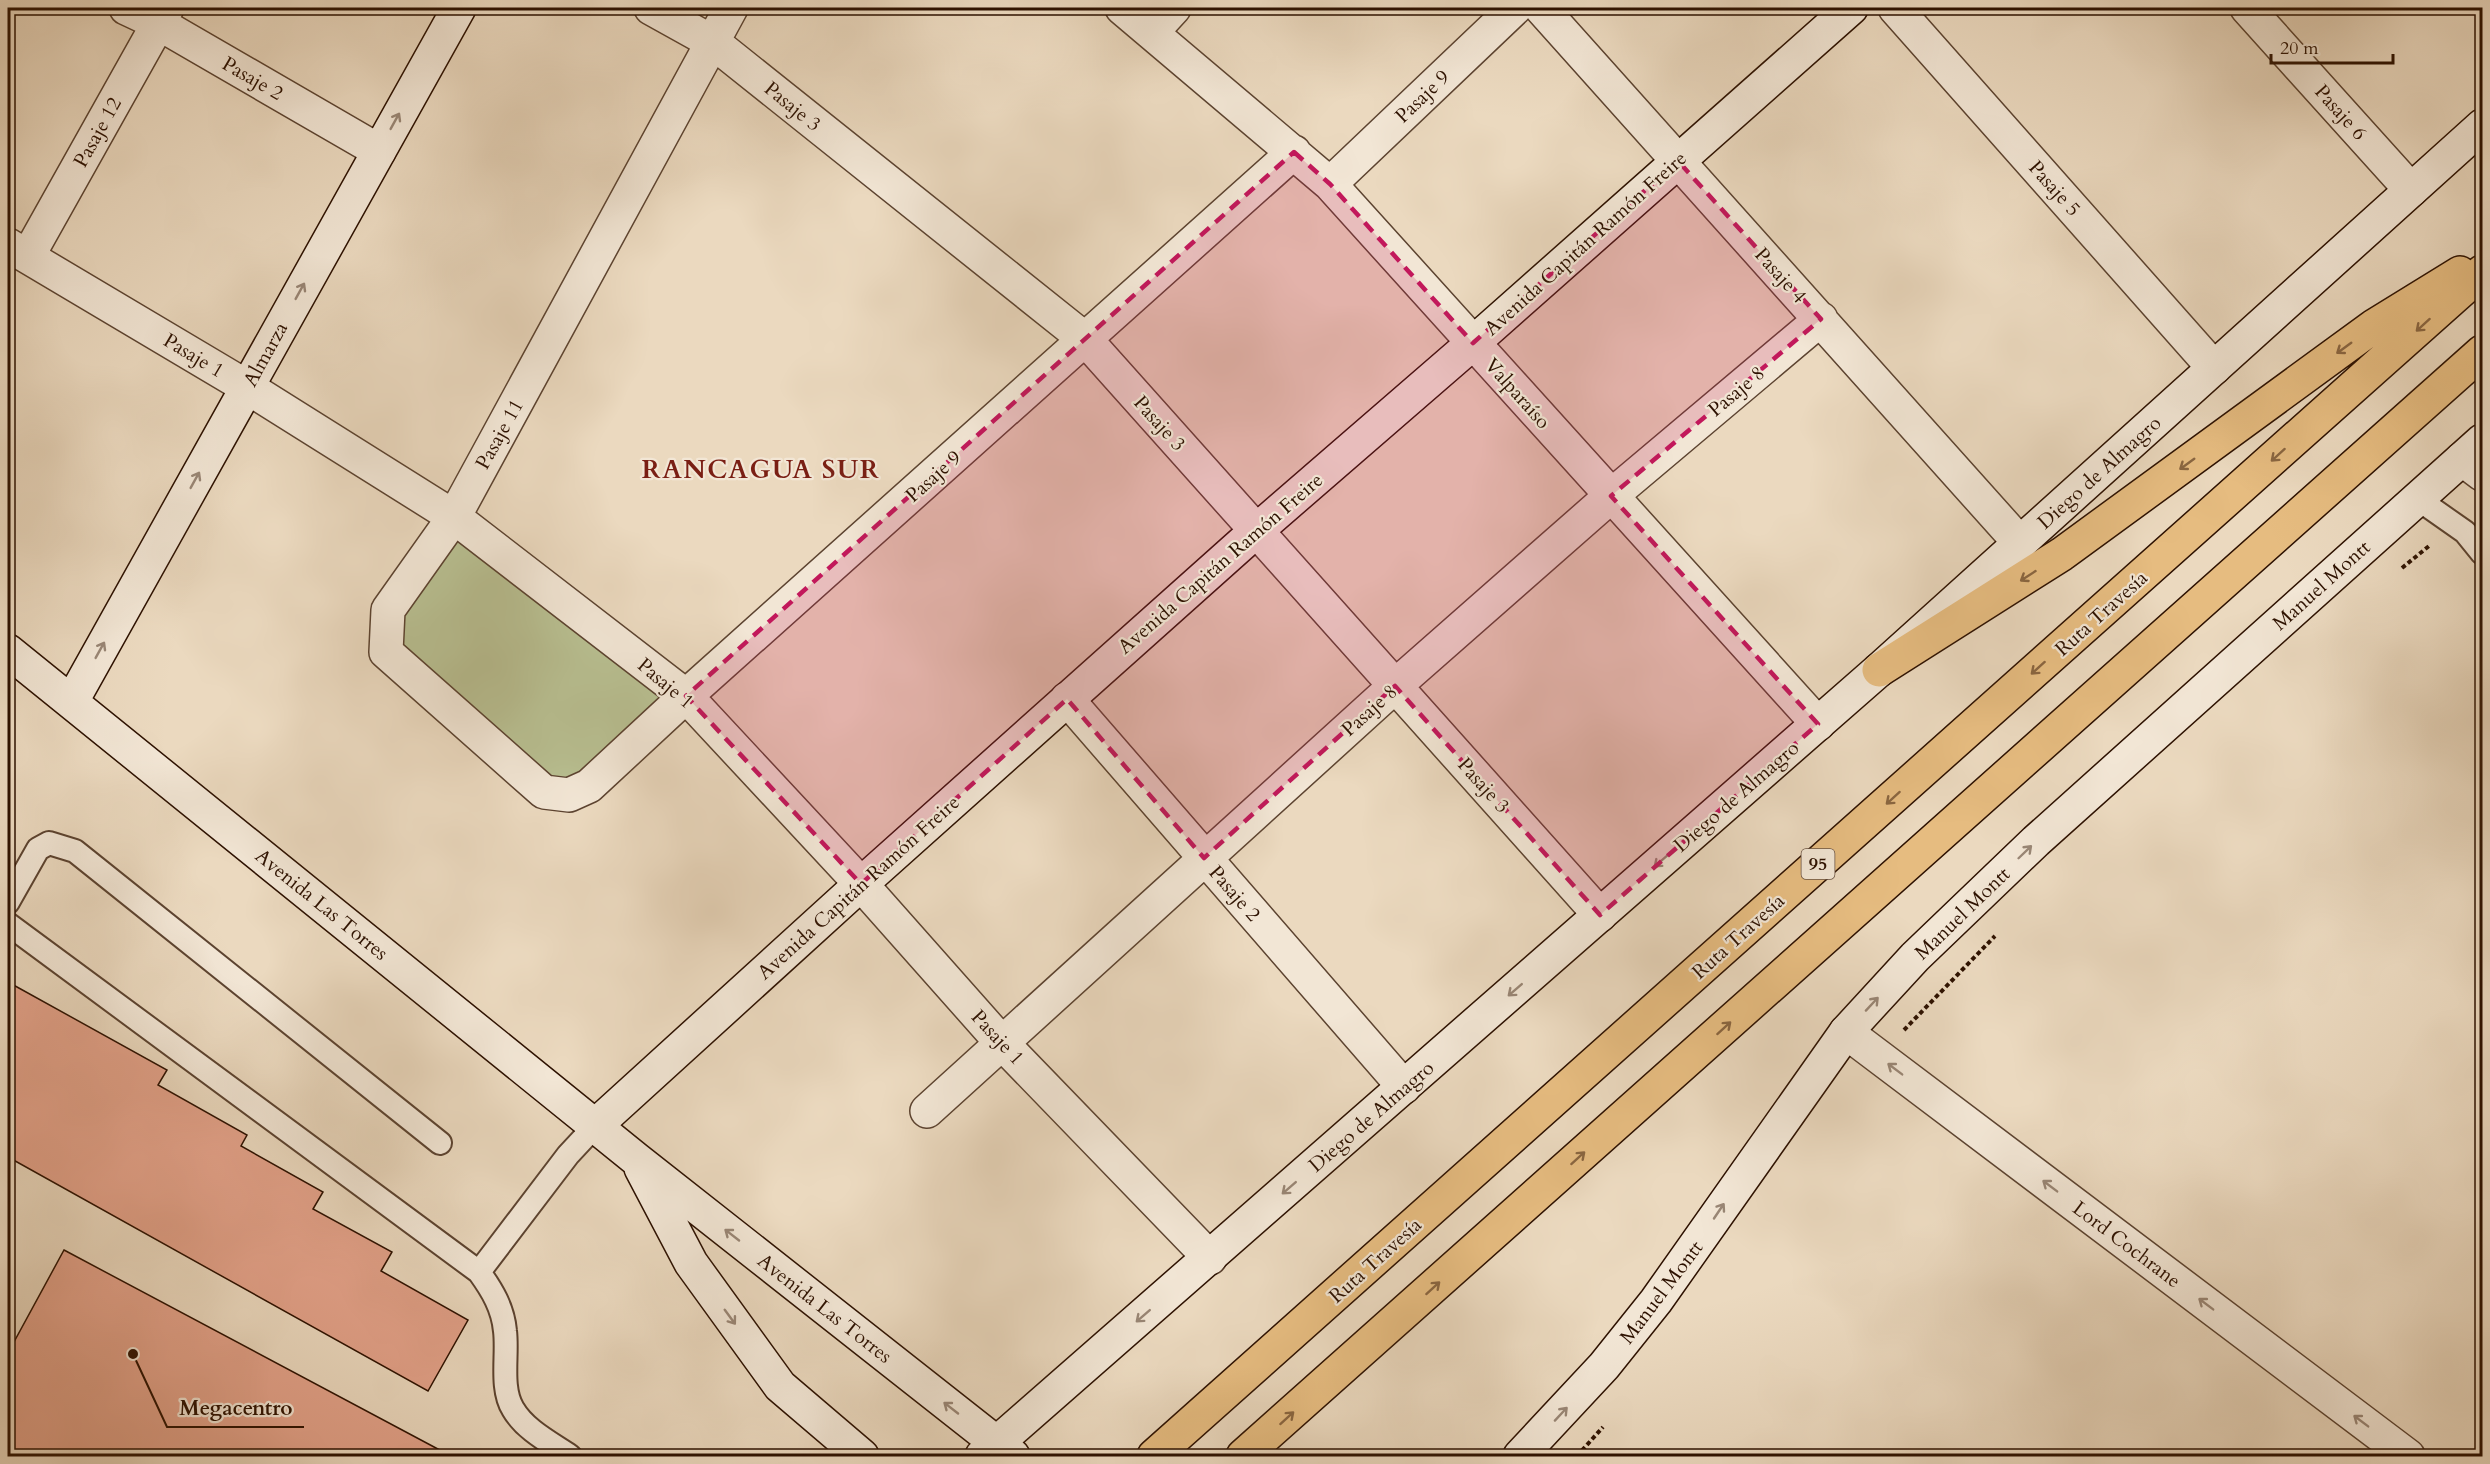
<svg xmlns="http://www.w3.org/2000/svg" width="2490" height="1464" font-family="Cardo,serif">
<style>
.green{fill:#b8bf91;stroke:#726848;stroke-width:1.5}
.building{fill:#e3a28a;stroke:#2d1100;stroke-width:1.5}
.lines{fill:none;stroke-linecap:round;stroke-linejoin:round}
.lane-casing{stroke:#5c4330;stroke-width:26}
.street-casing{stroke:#5c4330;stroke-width:36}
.secondary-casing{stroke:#2d1100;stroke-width:36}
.highway-casing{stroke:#2d1100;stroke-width:36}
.path{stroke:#2d1100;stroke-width:4;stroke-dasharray:4.5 3;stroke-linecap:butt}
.lane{stroke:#f2e6d5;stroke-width:22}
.street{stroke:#f2e6d5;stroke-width:33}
.secondary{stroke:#f2e6d5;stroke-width:33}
.highway{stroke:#e6bc80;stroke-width:33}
.oneway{stroke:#998675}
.oneway2{stroke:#8a6640}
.marked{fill:#c2185b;fill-opacity:0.2;stroke:#c2185b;stroke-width:4.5;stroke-dasharray:12 8;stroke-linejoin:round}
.labels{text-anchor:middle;stroke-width:4.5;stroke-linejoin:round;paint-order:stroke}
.shield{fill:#f2e6d5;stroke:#685140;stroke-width:1.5}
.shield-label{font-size:18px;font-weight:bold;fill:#2d1100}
.street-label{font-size:20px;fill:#2d1100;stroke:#f2e6d5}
.district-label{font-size:26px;font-weight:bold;letter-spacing:1.5px;fill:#7a1f14;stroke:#f2e6d5}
.leader{fill:none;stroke:#2d1100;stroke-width:2}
.callout-dot{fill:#2d1100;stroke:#f2e6d5;stroke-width:2}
.callout-label{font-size:21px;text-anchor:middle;font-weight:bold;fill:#2d1100;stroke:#f2e6d5;stroke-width:4.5;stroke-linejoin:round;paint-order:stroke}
</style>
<rect width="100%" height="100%" fill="#ebd9bf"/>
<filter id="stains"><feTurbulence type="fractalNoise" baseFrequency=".00333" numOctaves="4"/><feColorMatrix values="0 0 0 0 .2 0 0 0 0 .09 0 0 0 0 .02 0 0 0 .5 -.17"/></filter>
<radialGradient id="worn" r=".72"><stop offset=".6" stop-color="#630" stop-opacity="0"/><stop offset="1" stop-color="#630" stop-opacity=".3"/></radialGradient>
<path class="green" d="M 454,517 L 686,696 L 569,795 L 386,652 L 388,610 Z"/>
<path class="building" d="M 8,982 L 167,1070 L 158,1085 L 247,1135 L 241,1146 L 323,1192 L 313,1209 L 392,1252 L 381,1271 L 468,1320 L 428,1391 L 8,1157 Z
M 64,1250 L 451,1456 L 8,1456 L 8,1353 Z"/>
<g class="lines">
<defs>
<path id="lane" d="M 2418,499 L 2465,532 L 2482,553
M 8,902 L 38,849 L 49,843 L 75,851 L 440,1143
M 8,924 L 479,1272 C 492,1290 503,1308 505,1331 C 508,1355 500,1388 513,1409 C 525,1430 551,1443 570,1456
M 479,1272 L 568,1155 L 595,1126"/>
<path id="street" d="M 126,8 L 158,23 L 379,151
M 651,8 L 714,43 L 1086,340 L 1600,915
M 731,8 L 454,517 L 388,610 L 386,652 L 544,792 L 569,795 L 589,786 L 686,696 L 1294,152
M 1122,8 L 1330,184 L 1818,724
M 1541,8 L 2020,543
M 1895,8 L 2214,368
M 2247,8 L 2411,190
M 1152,32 L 1174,8
M 1330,184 L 1515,8
M 8,245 L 247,387 L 454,517 L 686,696 L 861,884 L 1002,1043 L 1210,1258
M 28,256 L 167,8
M 2462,459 L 2482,474
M 1067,699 L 1404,1087
M 1846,1032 L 2408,1456
M 927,1111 L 1395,686 L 1611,496 L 1821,319"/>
<path id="secondary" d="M 8,651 L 636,1159 L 1013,1456
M 72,701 L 459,8
M 595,1126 L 861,884 L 1256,531 L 1473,343 L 1851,8
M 641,1168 L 691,1263 L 780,1386 L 862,1456
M 982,1456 L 1879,670 L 2482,126
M 1520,1456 L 1604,1366 L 1656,1301 L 1846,1032 L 1915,957 L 2036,841 L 2482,441"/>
<path id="highway" d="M 1879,670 L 2062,554 L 2374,326 L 2460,273
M 1154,1456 L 2482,272
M 1243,1456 L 2482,352"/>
</defs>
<use href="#lane" class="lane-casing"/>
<use href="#street" class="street-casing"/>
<use href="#secondary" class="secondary-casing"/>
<use href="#highway" class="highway-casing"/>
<path class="path" d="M 2402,568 L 2429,546
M 1904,1030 L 1995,936
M 1577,1456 L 1603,1427"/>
<use href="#lane" class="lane"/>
<use href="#street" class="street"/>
<use href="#secondary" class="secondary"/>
<use href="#highway" class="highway"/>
</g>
<defs><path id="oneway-shaft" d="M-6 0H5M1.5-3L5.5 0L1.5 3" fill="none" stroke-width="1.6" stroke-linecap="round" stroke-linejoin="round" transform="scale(1.5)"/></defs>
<g class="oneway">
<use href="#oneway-shaft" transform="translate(395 121) rotate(-61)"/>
<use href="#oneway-shaft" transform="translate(300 291) rotate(-61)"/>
<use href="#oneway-shaft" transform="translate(195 480) rotate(-61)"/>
<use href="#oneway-shaft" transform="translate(100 650) rotate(-61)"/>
<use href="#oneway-shaft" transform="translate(2025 852) rotate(-44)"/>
<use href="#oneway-shaft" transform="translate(1661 861) rotate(139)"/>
<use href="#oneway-shaft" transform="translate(1515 990) rotate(139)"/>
<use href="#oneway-shaft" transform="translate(1872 1004) rotate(-47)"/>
<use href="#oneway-shaft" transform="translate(1895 1069) rotate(-143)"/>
<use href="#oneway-shaft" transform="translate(2050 1186) rotate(-143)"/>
<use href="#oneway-shaft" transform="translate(1289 1188) rotate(139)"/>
<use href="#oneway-shaft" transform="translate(1719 1211) rotate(-56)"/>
<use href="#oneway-shaft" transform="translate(732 1235) rotate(-142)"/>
<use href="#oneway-shaft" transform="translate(2206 1304) rotate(-143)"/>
<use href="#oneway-shaft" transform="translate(1143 1316) rotate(139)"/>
<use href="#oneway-shaft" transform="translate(730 1317) rotate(54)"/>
<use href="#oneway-shaft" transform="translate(951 1408) rotate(-142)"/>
<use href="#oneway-shaft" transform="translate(1561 1414) rotate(-47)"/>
<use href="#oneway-shaft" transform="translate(2361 1421) rotate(-143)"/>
</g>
<g class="oneway2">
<use href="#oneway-shaft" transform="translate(2423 325) rotate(138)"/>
<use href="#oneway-shaft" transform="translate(2344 348) rotate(144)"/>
<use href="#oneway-shaft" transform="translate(2278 455) rotate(138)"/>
<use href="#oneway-shaft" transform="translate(2187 464) rotate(144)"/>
<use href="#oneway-shaft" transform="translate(2028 576) rotate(147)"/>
<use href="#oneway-shaft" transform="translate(2038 668) rotate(138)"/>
<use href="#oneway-shaft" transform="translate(1893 798) rotate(138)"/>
<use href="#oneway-shaft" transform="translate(1724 1028) rotate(-42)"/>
<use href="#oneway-shaft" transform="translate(1578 1158) rotate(-42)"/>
<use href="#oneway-shaft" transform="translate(1433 1288) rotate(-42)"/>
<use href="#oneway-shaft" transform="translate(1287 1418) rotate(-42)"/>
</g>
<path class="marked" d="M 1294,152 L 1330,184 L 1473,343 L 1678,161 L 1821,319 L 1611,496 L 1818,724 L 1600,915 L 1395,686 L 1204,858 L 1067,699 L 861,884 L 686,696 Z"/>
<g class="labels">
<rect class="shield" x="1801.5" y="849" width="33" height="30" rx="4.5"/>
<g class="shield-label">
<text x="1818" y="870">95</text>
</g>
<g class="street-label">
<text transform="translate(253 78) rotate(30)" y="7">Pasaje 2</text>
<text transform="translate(1422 96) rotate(-44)" y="7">Pasaje 9</text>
<text transform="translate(793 106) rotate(39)" y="7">Pasaje 3</text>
<text transform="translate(2341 112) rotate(48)" y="7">Pasaje 6</text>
<text transform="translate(97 132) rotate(-61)" y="7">Pasaje 12</text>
<text transform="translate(2055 188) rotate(48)" y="7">Pasaje 5</text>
<text transform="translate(1585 243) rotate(-42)" y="7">Avenida Capitán Ramón Freire</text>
<text transform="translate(1781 275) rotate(48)" y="7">Pasaje 4</text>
<text transform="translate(265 354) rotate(-61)" y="7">Almarza</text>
<text transform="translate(194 355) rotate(31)" y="7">Pasaje 1</text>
<text transform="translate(1736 391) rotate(-40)" y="7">Pasaje 8</text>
<text transform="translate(1518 393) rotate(48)" y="7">Valparaíso</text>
<text transform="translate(1160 423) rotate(48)" y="7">Pasaje 3</text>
<text transform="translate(499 434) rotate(-61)" y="7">Pasaje 11</text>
<text transform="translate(2099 472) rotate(-42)" y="7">Diego de Almagro</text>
<text transform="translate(933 476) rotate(-42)" y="7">Pasaje 9</text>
<text transform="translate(1220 563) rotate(-41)" y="7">Avenida Capitán Ramón Freire</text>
<text transform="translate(2321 585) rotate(-42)" y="7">Manuel Montt</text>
<text transform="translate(2101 613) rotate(-42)" y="7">Ruta Travesía</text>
<text transform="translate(666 683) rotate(40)" y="7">Pasaje 1</text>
<text transform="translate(1369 710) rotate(-42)" y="7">Pasaje 8</text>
<text transform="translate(1484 785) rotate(48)" y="7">Pasaje 3</text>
<text transform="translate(1736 796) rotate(-41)" y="7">Diego de Almagro</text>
<text transform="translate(858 887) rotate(-42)" y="7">Avenida Capitán Ramón Freire</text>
<text transform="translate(1235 893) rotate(49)" y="7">Pasaje 2</text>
<text transform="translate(322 904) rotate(39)" y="7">Avenida Las Torres</text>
<text transform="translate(1962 913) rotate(-44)" y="7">Manuel Montt</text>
<text transform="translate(1738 936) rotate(-42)" y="7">Ruta Travesía</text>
<text transform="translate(998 1037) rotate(47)" y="7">Pasaje 1</text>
<text transform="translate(1371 1116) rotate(-41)" y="7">Diego de Almagro</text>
<text transform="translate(2127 1244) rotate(37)" y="7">Lord Cochrane</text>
<text transform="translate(1375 1260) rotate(-42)" y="7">Ruta Travesía</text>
<text transform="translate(1661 1292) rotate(-53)" y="7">Manuel Montt</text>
<text transform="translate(825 1308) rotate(38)" y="7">Avenida Las Torres</text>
</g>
<g class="district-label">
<text x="761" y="478">RANCAGUA SUR</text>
</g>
</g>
<path class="leader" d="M133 1354L167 1427H304"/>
<circle class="callout-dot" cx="133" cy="1354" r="6"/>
<g class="callout-label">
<text x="236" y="1415">Megacentro</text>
</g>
<rect width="2490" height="1464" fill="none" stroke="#ebd9bf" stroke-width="30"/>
<rect x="9" y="9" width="2472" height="1446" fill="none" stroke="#2d1100" stroke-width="3"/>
<rect x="15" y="15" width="2460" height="1434" fill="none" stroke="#2d1100" stroke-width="1.5"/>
<path d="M2271 54v9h122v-9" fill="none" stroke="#2d1100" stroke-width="3"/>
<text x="2280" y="54" font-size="18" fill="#2d1100" stroke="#f2e6d5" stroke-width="4.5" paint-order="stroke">20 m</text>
<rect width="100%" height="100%" filter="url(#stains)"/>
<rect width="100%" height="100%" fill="url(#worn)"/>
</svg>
